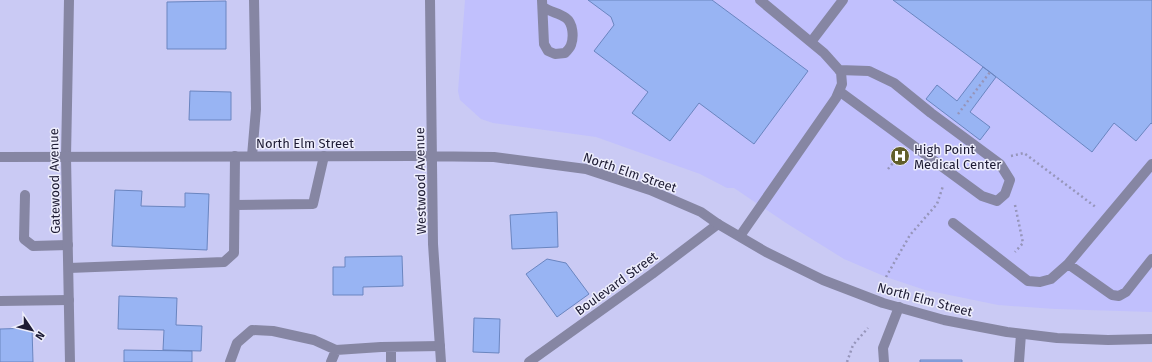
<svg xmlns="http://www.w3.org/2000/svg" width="1152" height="362" font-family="'Fira Sans',sans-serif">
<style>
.built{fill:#c1c0fd}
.building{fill:#98b4f3;stroke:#6a85c0}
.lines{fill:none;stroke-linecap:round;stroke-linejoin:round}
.path{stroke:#9695ba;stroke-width:2.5;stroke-dasharray:2 3;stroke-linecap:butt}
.service{stroke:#8686a3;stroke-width:10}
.minor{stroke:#8686a3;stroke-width:10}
.tertiary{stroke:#8686a3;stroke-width:10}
.labels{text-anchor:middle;stroke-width:3;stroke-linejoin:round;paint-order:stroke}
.street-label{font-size:13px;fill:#1d1b34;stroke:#eeeefc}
.poi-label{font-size:13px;fill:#1d1b34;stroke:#eeeefc;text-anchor:start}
</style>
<rect width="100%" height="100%" fill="#cacaf4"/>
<path class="built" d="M 465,0 L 1152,0 L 1152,312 L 1055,309 L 998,305 L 925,290 L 886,277 L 844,259 L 786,223 L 734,188 L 727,188 L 700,174 L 596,137 L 493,123 L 481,119 L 460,100 L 458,91 Z"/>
<path class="building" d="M 588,0 L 712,0 L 808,71 L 754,144 L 699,103 L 670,141 L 632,113 L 648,92 L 594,51 L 614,25 L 611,17 Z
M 893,0 L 1152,0 L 1152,124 L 1151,123 L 1136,141 L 1114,123 L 1092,152 L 990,72 Z
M 226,1 L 226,49 L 167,49 L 167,2 Z
M 983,67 L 996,77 L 970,112 L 990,127 L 980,140 L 926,99 L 937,85 L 957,101 Z
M 190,91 L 231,92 L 231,120 L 189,120 Z
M 115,190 L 142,191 L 141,206 L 185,207 L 185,193 L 209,194 L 207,250 L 112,246 Z
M 557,212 L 558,247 L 512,249 L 510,215 Z
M 402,256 L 403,286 L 363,287 L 363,295 L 333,295 L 333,267 L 345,267 L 345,257 Z
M 547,259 L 566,263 L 589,294 L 557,317 L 526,274 Z
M 119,296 L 177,298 L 176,325 L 202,326 L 201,351 L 163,350 L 164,330 L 118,329 Z
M 474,318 L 500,319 L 499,353 L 473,352 Z
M 32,328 L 33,362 L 0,362 L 0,329 Z
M 124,350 L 192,351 L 192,362 L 124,362 Z
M 920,360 L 962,360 L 962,362 L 920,362 Z"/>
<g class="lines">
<path class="path" d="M 958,114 L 990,72
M 1011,156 L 1024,153 L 1097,208
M 888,169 L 901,153
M 1015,205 L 1023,243 L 1015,252
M 886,277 L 910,235 L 937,204 L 943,186 L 942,185
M 847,362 L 853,345 L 868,328"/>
<path class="service" d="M 542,0 L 544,44 L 548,51 L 555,54 L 565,53 C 567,51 570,48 571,45 C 574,37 573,23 566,18 C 559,13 550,12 543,7
M 811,42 L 843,0
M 839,91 L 982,196 L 997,201 L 1005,194 L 1010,180 L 1000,164 L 931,113 L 894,83 L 869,71 L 839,70
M 252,156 L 256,109 L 254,0
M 25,195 L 24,239 L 33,246 L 68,245
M 235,205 L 313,204 L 324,156
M 953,223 L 1028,281 L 1040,282 L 1051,279 L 1068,264 L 1152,164
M 740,236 L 836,98 L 842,84 L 841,72 L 824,53 L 760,0
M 1068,264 L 1112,295 L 1119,296 L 1126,292 L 1152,259
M 69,268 L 224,262 L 234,253 L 235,156
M 0,301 L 69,300
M 391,347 L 391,362
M 230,362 L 237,343 L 252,330 L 273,331 L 314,340 L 336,350 L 381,347 L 440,346
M 331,362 L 336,350
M 884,362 L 883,348 L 899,307
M 1019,362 L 1021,334"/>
<path class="minor" d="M 69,0 L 66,157 L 70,362
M 529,362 L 652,274 L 718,224"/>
<path class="tertiary" d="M 430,0 L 433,244 L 441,362
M 0,157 L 412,156 L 494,157 L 586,169 L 650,190 L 701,212 L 718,224 L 766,252 L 823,280 L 883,303 L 944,320 L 1007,332 L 1057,338 L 1108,340 L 1152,339"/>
</g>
<defs>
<symbol id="hospital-disc" viewBox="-11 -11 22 22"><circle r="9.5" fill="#615e2a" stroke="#eeeefc"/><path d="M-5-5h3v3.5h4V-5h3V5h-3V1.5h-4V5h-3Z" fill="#fff"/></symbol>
</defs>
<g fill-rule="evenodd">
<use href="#hospital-disc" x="889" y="145" width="22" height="22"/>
</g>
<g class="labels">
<g class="street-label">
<text x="305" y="148">North Elm Street</text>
<text transform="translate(630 172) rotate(19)" y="5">North Elm Street</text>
<text transform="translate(54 181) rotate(-91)" y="5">Gatewood Avenue</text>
<text transform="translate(420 181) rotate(-91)" y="5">Westwood Avenue</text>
<text transform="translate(616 283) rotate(-36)" y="5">Boulevard Street</text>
<text transform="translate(925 299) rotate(15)" y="5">North Elm Street</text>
</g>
<g class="poi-label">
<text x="914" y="154">High Point<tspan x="914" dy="15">Medical Center</tspan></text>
</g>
</g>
<g transform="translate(32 330) rotate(125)" stroke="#eeeefc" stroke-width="3" paint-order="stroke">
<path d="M0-3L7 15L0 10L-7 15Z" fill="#1d1b34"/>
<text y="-6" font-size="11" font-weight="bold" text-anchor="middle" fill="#1d1b34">N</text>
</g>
</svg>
